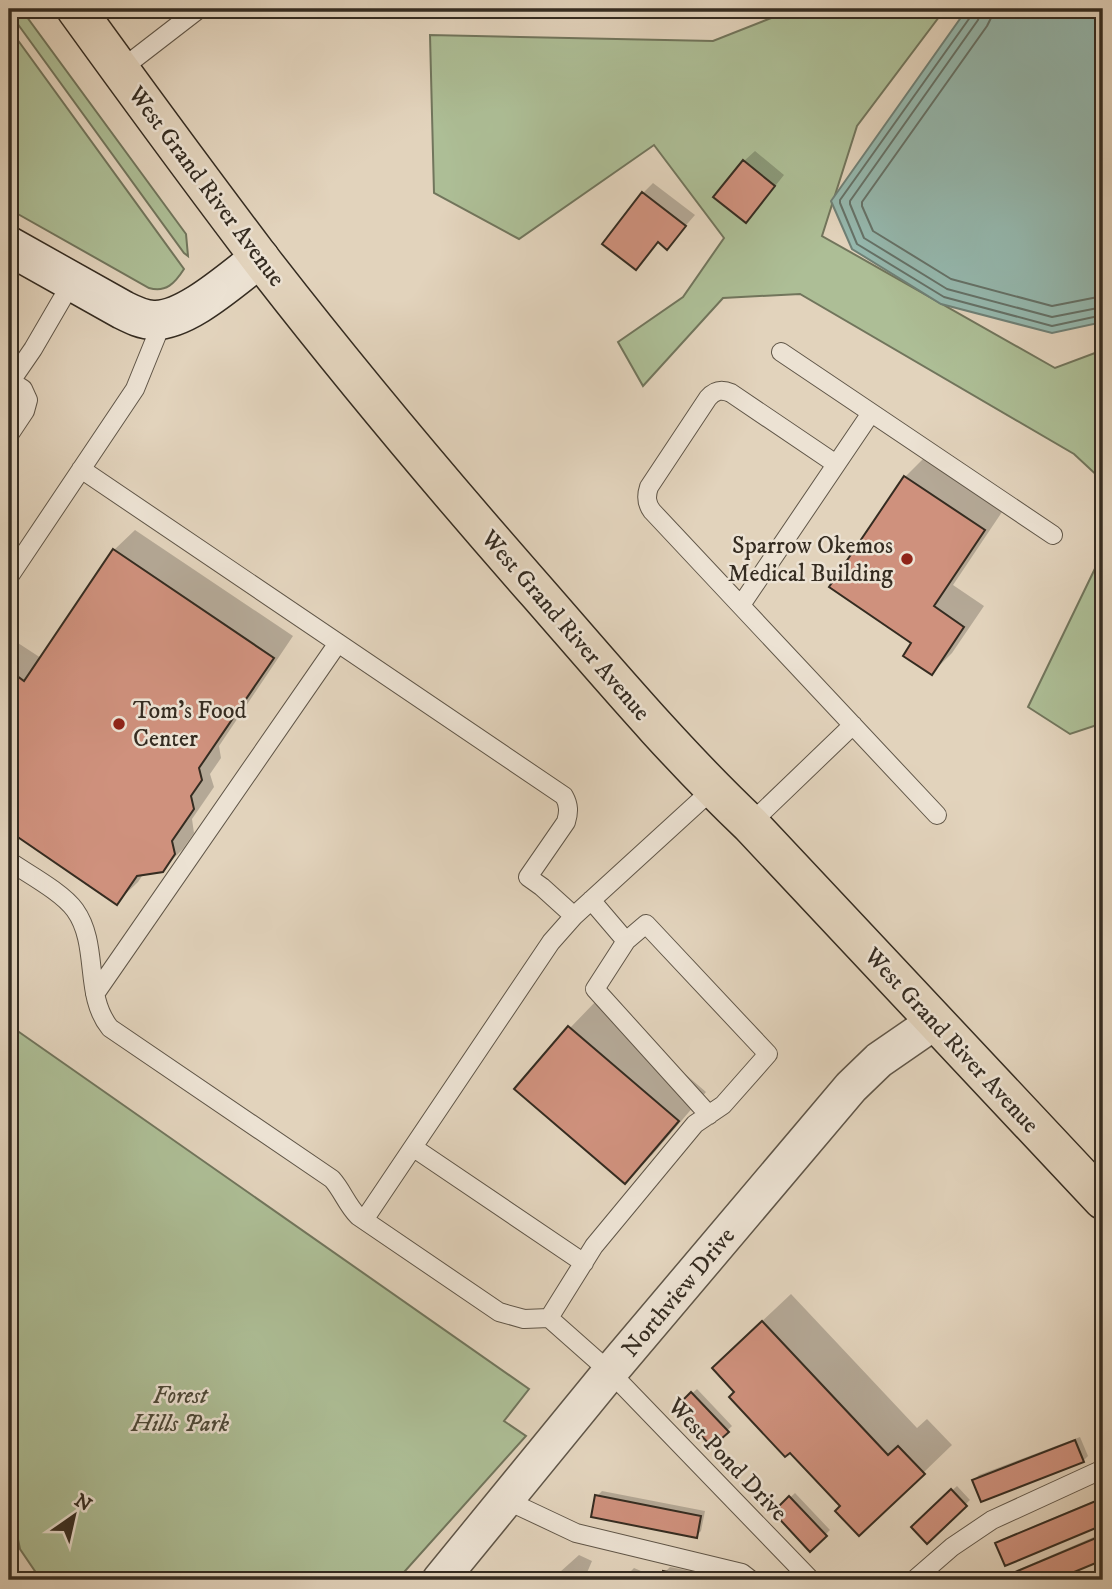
<svg xmlns="http://www.w3.org/2000/svg" width="1112" height="1589" font-family="'IM FELL DW Pica',serif">
<style>
.green{fill:#adbe96;stroke:#71755c;stroke-width:2}
.water{fill:#95b8ae;stroke:#6f8076;stroke-width:2}
.shadow{fill:#0003}
.lines{fill:none;stroke-linecap:round;stroke-linejoin:round}
.shore{stroke:#657268;stroke-width:2}
.building{fill:#cf917d;stroke:#352c21;stroke-width:2}
.lane-casing{stroke:#605648;stroke-width:20}
.street-casing{stroke:#605648;stroke-width:38}
.secondary-casing{stroke:#352c21;stroke-width:41}
.primary-casing{stroke:#352c21;stroke-width:41}
.lane{stroke:#ece2d3;stroke-width:18}
.street{stroke:#ece2d3;stroke-width:35}
.secondary{stroke:#ece2d3;stroke-width:38}
.primary{stroke:#e2d3bc;stroke-width:38}
.poi-dot{fill:#8f2418;stroke:#ece2d3;stroke-width:2.5}
.labels{text-anchor:middle;stroke-width:5;stroke-linejoin:round;paint-order:stroke}
.street-label{font-size:24px;fill:#352c21;stroke:#ece2d3}
.poi-label{font-size:24px;fill:#352c21;stroke:#ece2d3;text-anchor:end}
.park-label{font-size:24px;font-style:italic;fill:#4d4938;stroke:#ece2d3}
</style>
<rect width="100%" height="100%" fill="#e2d3bc"/>
<filter id="stains"><feTurbulence type="fractalNoise" baseFrequency=".00286" numOctaves="4"/><feColorMatrix values="0 0 0 0 .2 0 0 0 0 .09 0 0 0 0 .02 0 0 0 .5 -.17"/></filter>
<radialGradient id="worn" r=".72"><stop offset=".6" stop-color="#630" stop-opacity="0"/><stop offset="1" stop-color="#630" stop-opacity=".3"/></radialGradient>
<path class="green" d="M 9,9 L 21,9 L 186,234 L 188,256 L 184,253 L 9,12 Z
M 794,9 L 945,9 L 857,126 L 822,236 L 1055,368 L 1103,350 L 1103,481 L 1074,454 L 800,294 L 723,298 L 643,386 L 618,342 L 683,297 L 724,238 L 654,145 L 519,239 L 434,193 L 430,35 L 713,41 Z
M 9,28 L 184,269 C 175,283 166,293 149,288 L 9,209 Z
M 1103,552 L 1103,723 L 1070,734 L 1028,707 Z
M 9,1025 L 529,1389 L 504,1421 L 526,1436 L 397,1580 L 41,1580 L 20,1549 L 14,1520 L 9,1516 Z"/>
<path class="water" d="M 967,9 L 1103,9 L 1103,322 L 1052,333 L 941,304 L 852,249 L 831,201 Z"/>
<path class="shadow" d="M 755,151 L 784,175 L 756,210 L 744,161 Z
M 653,183 L 695,215 L 667,247 L 659,241 L 636,268 L 643,193 Z
M 9,399 L 20,406 L 9,423 Z
M 926,456 L 1004,509 L 953,585 L 984,606 L 952,653 L 932,673 L 914,642 L 832,587 L 905,477 Z
M 135,530 L 293,636 L 219,746 L 221,758 L 210,774 L 214,787 L 192,819 L 194,833 L 183,849 L 162,870 L 144,873 L 138,882 L 117,902 L 9,829 L 9,652 L 18,643 L 41,658 L 114,550 Z
M 598,999 L 706,1092 L 653,1154 L 625,1182 L 570,1028 Z
M 791,1294 L 917,1428 L 927,1419 L 952,1445 L 923,1473 L 843,1506 L 736,1391 L 742,1340 Z
M 697,1389 L 732,1426 L 712,1445 L 677,1408 Z
M 1080,1437 L 1088,1456 L 1083,1461 L 974,1480 L 979,1475 Z
M 957,1486 L 970,1500 L 928,1541 L 914,1527 Z
M 602,1491 L 705,1511 L 701,1531 L 696,1536 L 597,1496 Z
M 795,1493 L 830,1530 L 810,1550 L 775,1512 Z
M 1103,1497 L 1103,1523 L 1006,1564 L 997,1543 L 1002,1539 Z
M 1103,1533 L 1103,1558 L 1050,1580 L 1012,1580 L 1010,1576 L 1015,1571 Z
M 579,1555 L 592,1561 L 586,1575 L 597,1580 L 551,1580 Z
M 670,1567 L 721,1577 L 721,1580 L 663,1580 L 665,1572 Z
M 634,1568 L 648,1574 L 645,1580 L 622,1580 Z"/>
<g class="lines">
<path class="shore" d="M 972,9 L 971,16 L 840,200 L 840,203 L 857,244 L 944,297 L 1052,326 L 1103,315
M 981,9 L 978,20 L 850,201 L 850,204 L 864,238 L 947,289 L 1052,317 L 1103,307
M 992,9 L 991,18 L 987,26 L 862,202 L 862,206 L 873,231 L 951,279 L 1052,306 L 1103,296"/>
</g>
<path class="building" d="M 743,160 L 775,186 L 746,223 L 713,197 Z
M 642,192 L 686,226 L 667,250 L 658,242 L 636,270 L 602,244 Z
M 904,476 L 985,530 L 934,606 L 964,627 L 932,675 L 903,656 L 911,643 L 829,587 Z
M 113,549 L 274,658 L 199,768 L 202,780 L 191,796 L 194,809 L 172,841 L 175,854 L 163,872 L 137,876 L 117,905 L 9,831 L 9,670 L 24,681 Z
M 568,1026 L 679,1121 L 625,1184 L 514,1089 Z
M 762,1321 L 888,1455 L 898,1446 L 925,1474 L 859,1536 L 835,1511 L 840,1506 L 790,1453 L 785,1457 L 729,1397 L 734,1392 L 712,1368 Z
M 691,1392 L 729,1432 L 712,1447 L 675,1408 Z
M 1075,1440 L 1084,1462 L 981,1502 L 972,1480 Z
M 951,1489 L 967,1506 L 927,1544 L 911,1527 Z
M 595,1495 L 701,1516 L 697,1538 L 591,1517 Z
M 789,1496 L 827,1536 L 810,1552 L 773,1512 Z
M 1103,1498 L 1103,1525 L 1005,1566 L 995,1543 Z
M 1103,1535 L 1103,1560 L 1055,1580 L 1010,1580 L 1008,1575 Z
M 663,1571 L 709,1580 L 661,1580 Z"/>
<g class="lines">
<defs>
<path id="lane" d="M 120,70 L 199,9
M 781,352 L 1053,535
M 9,380 L 23,389 L 28,400 L 25,411 L 9,435
M 11,381 L 33,349 L 72,282
M 836,464 L 731,393 C 722,389 715,390 708,398 L 649,487 C 646,496 646,503 652,511 L 937,815
M 81,469 L 564,796 C 569,805 569,812 566,822 L 528,877 L 542,887 L 574,916
M 9,577 L 135,389 L 163,320
M 741,605 L 871,413
M 750,824 L 853,725
M 9,861 C 28,874 62,892 75,910 C 100,945 83,995 110,1028 L 332,1179 C 342,1190 347,1205 358,1216 L 499,1312 L 524,1319 L 549,1318 L 610,1372 L 811,1580
M 626,941 L 595,989 L 709,1115
M 95,994 L 338,643
M 414,1148 L 584,1263
M 364,1220 L 551,942 L 574,916 L 713,789
M 549,1318 L 594,1246 L 695,1124 L 723,1105 L 768,1054 L 646,924 L 626,941 L 591,900
M 506,1500 L 576,1533 L 742,1573 L 751,1580
M 914,1580 L 952,1547 L 992,1520 L 1103,1469"/>
<path id="street" d="M 440,1580 L 610,1372 L 851,1087 L 879,1060 L 934,1022"/>
<path id="secondary" d="M 9,246 L 123,310 C 133,315 143,320 154,320 C 187,321 234,277 260,258"/>
<path id="primary" d="M 76,9 C 136,92 197,175 259,257 C 348,372 442,484 538,593 C 607,672 674,752 750,824 L 1103,1200"/>
</defs>
<use href="#lane" class="lane-casing"/>
<use href="#street" class="street-casing"/>
<use href="#secondary" class="secondary-casing"/>
<use href="#primary" class="primary-casing"/>
<use href="#lane" class="lane"/>
<use href="#street" class="street"/>
<use href="#secondary" class="secondary"/>
<use href="#primary" class="primary"/>
</g>
<g class="poi-dot">
<circle cx="907" cy="559" r="7"/>
<circle cx="119" cy="724" r="7"/>
</g>
<g class="labels">
<g class="street-label">
<text transform="translate(207 186) rotate(53)" y="8">West Grand River Avenue</text>
<text transform="translate(566 625) rotate(49)" y="8">West Grand River Avenue</text>
<text transform="translate(952 1040) rotate(47)" y="8">West Grand River Avenue</text>
<text transform="translate(678 1292) rotate(-50)" y="8">Northview Drive</text>
<text transform="translate(728 1459) rotate(46)" y="8">West Pond Drive</text>
</g>
<g class="poi-label">
<text x="893" y="553">Sparrow Okemos<tspan x="893" dy="28">Medical Building</tspan></text>
<text x="133" y="718" text-anchor="start">Tom's Food<tspan x="133" dy="28">Center</tspan></text>
</g>
<g class="park-label">
<text x="180" y="1403">Forest<tspan x="180" dy="28">Hills Park</tspan></text>
</g>
</g>
<rect width="1112" height="1589" fill="none" stroke="#e2d3bc" stroke-width="35"/>
<rect x="10" y="10" width="1091" height="1568" fill="none" stroke="#352c21" stroke-width="3.5"/>
<rect x="18" y="18" width="1077" height="1554" fill="none" stroke="#352c21" stroke-width="2"/>
<g transform="translate(74 1516) rotate(34)" stroke="#ece2d3" stroke-width="5" paint-order="stroke">
<path d="M0-5L12 26L0 18L-12 26Z" fill="#352c21"/>
<text y="-10" font-size="19" font-weight="bold" text-anchor="middle" fill="#352c21">N</text>
</g>
<rect width="100%" height="100%" filter="url(#stains)"/>
<rect width="100%" height="100%" fill="url(#worn)"/>
</svg>
